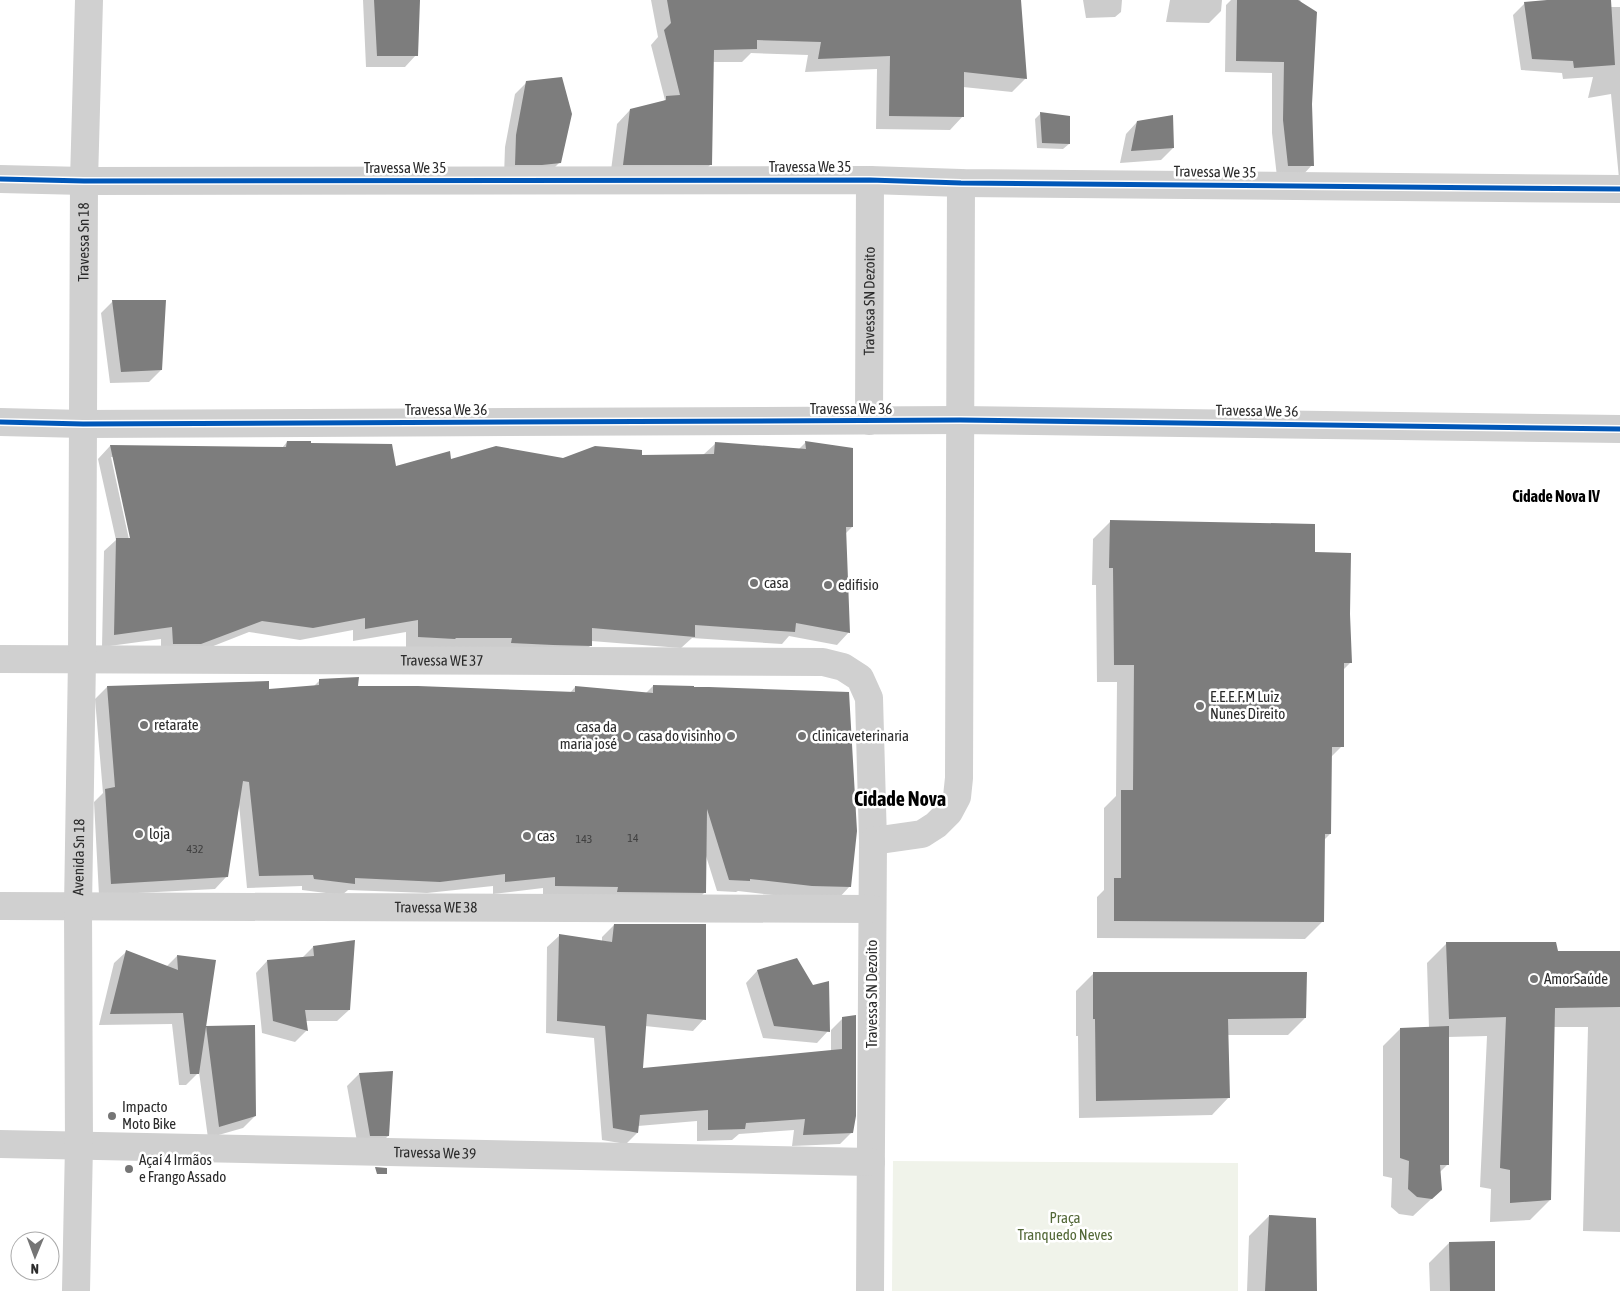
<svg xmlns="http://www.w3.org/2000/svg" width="1620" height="1291" font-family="'Asap Condensed',sans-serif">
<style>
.green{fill:#f0f3ea}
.shadow{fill:#0003;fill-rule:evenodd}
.building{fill:#7d7d7d}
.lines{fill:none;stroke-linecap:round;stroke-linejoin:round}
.minor{stroke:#d0d0d0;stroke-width:28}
.tertiary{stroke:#d0d0d0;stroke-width:28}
.cycleway-casing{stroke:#fff;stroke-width:8}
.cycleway{stroke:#0057b8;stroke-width:5}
.poi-dot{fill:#757575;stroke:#fff;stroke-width:2}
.labels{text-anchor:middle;stroke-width:5;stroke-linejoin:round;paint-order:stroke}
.number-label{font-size:12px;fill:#404040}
.street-label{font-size:15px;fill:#2b2b2b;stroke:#fff}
.poi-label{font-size:15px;fill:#2b2b2b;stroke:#fff;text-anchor:start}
.park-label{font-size:15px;fill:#536838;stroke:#fff}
.neighbourhood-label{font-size:16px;font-weight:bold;fill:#000;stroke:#fff}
.district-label{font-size:20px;font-weight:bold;fill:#000;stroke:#fff}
</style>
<rect width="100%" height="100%" fill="#fff"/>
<path class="green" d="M 893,1161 L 1238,1163 L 1238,1291 L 892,1291 Z"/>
<path class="shadow" d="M 363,0 L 419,0 L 416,55 L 405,67 L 366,67 Z
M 651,0 L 1019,0 L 1026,78 L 1012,92 L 963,87 L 963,116 L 950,130 L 876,129 L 877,69 L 805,72 L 808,55 L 751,53 L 742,62 L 712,62 L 711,164 L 697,178 L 610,178 L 617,124 L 630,110 L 662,102 L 665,100 L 651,45 L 658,37 Z
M 1083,0 L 1122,0 L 1121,12 L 1115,17 L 1086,18 Z
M 1170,0 L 1222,0 L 1221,11 L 1209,23 L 1166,22 Z
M 1231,0 L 1300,0 L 1302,4 L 1311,104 L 1312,165 L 1301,177 L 1277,177 L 1272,133 L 1272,73 L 1225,72 L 1226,5 Z
M 1561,0 L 1610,0 L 1610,7 L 1620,7 L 1620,189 L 1611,94 L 1588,98 L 1593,77 L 1563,79 L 1562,73 L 1521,70 L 1513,15 L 1525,3 Z
M 527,82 L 560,162 L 548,174 L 504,176 L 505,147 L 515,94 Z
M 1041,113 L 1069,144 L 1063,149 L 1037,148 L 1035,119 Z
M 1137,122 L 1173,148 L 1161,160 L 1120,163 L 1126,134 Z
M 113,301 L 161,370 L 149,382 L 110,383 L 101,313 Z
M 287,442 L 310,444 L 395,467 L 450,461 L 703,455 L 715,444 L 798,450 L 806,442 L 852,527 L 845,534 L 849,632 L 837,645 L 789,636 L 782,644 L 692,638 L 681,648 L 591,641 L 591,645 L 579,657 L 406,649 L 406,632 L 353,641 L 353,630 L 300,640 L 249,632 L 188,656 L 161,656 L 161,639 L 102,647 L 104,551 L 116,540 L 98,459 L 110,446 L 282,448 ZM 111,457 L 114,457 L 133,544 L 130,544 Z
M 1111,521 L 1314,553 L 1349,614 L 1350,663 L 1343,670 L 1342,746 L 1330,758 L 1330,834 L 1324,840 L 1322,922 L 1305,939 L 1097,938 L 1097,897 L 1104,890 L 1104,808 L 1116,796 L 1117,682 L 1097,682 L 1096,585 L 1092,585 L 1093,539 Z
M 320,680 L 357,687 L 570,693 L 575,687 L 645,694 L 653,686 L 850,886 L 838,899 L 799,898 L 738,891 L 736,892 L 717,891 L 706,856 L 705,892 L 693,904 L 543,898 L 543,888 L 493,894 L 493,886 L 427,893 L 348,890 L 342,895 L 302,890 L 302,886 L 247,888 L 239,804 L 227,876 L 215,889 L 99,895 L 94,802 L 103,793 L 95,699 L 107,687 L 268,691 L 313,687 Z
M 614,925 L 704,1019 L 693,1031 L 645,1026 L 642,1070 L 831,1052 L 831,1030 L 843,1018 L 852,1132 L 840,1144 L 792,1146 L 794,1130 L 739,1134 L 732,1140 L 697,1141 L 697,1121 L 638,1126 L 637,1133 L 626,1144 L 602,1140 L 594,1038 L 546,1033 L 547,947 L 559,936 L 602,942 L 602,937 Z
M 1447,943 L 1557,953 L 1620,952 L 1620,1232 L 1583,1231 L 1588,1027 L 1554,1027 L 1550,1200 L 1530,1220 L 1490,1222 L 1491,1189 L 1480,1187 L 1487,1036 L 1448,1037 L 1448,1164 L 1440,1172 L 1441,1190 L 1413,1216 L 1399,1214 L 1391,1207 L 1392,1178 L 1383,1176 L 1383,1046 L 1400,1029 L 1429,1028 L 1427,963 Z
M 313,947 L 349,1010 L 337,1021 L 305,1021 L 307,1030 L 295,1042 L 262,1033 L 256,973 L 267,961 L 302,958 Z
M 126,952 L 166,967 L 177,956 L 214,961 L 204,1030 L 206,1027 L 255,1116 L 243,1128 L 208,1138 L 199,1072 L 186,1085 L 179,1085 L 172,1024 L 99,1025 L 114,963 Z
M 757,971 L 812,987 L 828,1031 L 817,1043 L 763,1038 L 746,983 Z
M 1093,974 L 1305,1018 L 1288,1035 L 1227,1035 L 1229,1097 L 1212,1115 L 1079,1118 L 1078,1036 L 1076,1036 L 1076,991 Z
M 392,1072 L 388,1136 L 376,1148 L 358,1147 L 347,1086 L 359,1074 Z
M 1269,1216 L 1316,1291 L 1247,1291 L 1249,1236 Z
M 1449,1243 L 1494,1291 L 1430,1291 L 1429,1263 Z"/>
<path class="building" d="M 374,0 L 420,0 L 418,56 L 377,56 Z
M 667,0 L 1021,0 L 1027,79 L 964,72 L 964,117 L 889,116 L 890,56 L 818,59 L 821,42 L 757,40 L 757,49 L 714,50 L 712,165 L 623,165 L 630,109 L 666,100 L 666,96 L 680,95 L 664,30 L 671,23 Z
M 1237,0 L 1298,0 L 1317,12 L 1312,104 L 1314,166 L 1288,166 L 1283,120 L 1284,62 L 1236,61 Z
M 1547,0 L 1611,0 L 1615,65 L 1574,68 L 1573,61 L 1532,59 L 1524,2 Z
M 562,77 L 572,114 L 561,163 L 542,165 L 515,165 L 516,135 L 526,81 Z
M 1040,112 L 1070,116 L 1070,144 L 1042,143 Z
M 1173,115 L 1174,148 L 1131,151 L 1137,121 Z
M 112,300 L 166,300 L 162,370 L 121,372 Z
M 287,441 L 311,441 L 311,443 L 392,444 L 396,466 L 450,451 L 451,459 L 496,446 L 563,458 L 595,446 L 642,450 L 642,455 L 714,454 L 715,442 L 806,449 L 805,441 L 853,448 L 853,527 L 846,527 L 850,633 L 796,623 L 795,632 L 695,625 L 695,637 L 592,628 L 592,646 L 553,645 L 511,643 L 512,638 L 456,638 L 455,639 L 418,637 L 418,620 L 365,629 L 365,618 L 313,628 L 262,621 L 201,644 L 173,644 L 172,627 L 114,635 L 116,538 L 130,538 L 110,445 L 286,447 Z
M 1110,520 L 1315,524 L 1315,552 L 1351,553 L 1350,614 L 1352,663 L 1344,663 L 1344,747 L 1332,747 L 1331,834 L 1325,834 L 1324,922 L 1114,921 L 1114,878 L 1121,878 L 1121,790 L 1133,790 L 1134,665 L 1114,665 L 1113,568 L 1109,568 Z
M 359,677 L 358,686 L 418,686 L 575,692 L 575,686 L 653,693 L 653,685 L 694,686 L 694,687 L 709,687 L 849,692 L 857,831 L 851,887 L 812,886 L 750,879 L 750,881 L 729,880 L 707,809 L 706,893 L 617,892 L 618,887 L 555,886 L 555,877 L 505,882 L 505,874 L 440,882 L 355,878 L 355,884 L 314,879 L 313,875 L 259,876 L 249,782 L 243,781 L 228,877 L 111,884 L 105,789 L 115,787 L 107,686 L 269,681 L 269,689 L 319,685 L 319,679 Z
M 614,924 L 706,924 L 706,1020 L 647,1014 L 643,1068 L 842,1049 L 842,1017 L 856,1015 L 856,1116 L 853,1133 L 803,1135 L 805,1119 L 746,1123 L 745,1129 L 708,1130 L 708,1110 L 640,1115 L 638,1133 L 613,1128 L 605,1026 L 557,1021 L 559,934 L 612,942 Z
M 355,940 L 350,1010 L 305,1010 L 308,1031 L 273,1021 L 267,960 L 314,956 L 313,946 Z
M 1446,942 L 1556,942 L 1558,951 L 1620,951 L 1620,1007 L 1555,1008 L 1551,1200 L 1510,1203 L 1510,1170 L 1500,1168 L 1506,1017 L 1449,1019 Z
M 126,950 L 178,970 L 177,955 L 216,960 L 199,1074 L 190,1074 L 183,1013 L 110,1014 Z
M 797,958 L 813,985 L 829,981 L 830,1032 L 774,1026 L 757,970 Z
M 1093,972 L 1307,972 L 1306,1018 L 1228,1019 L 1230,1098 L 1096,1101 L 1095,1019 L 1093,1019 Z
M 255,1025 L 256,1116 L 219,1127 L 206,1026 Z
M 1449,1026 L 1449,1165 L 1440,1165 L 1442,1190 L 1432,1199 L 1417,1197 L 1408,1189 L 1409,1161 L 1400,1158 L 1400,1028 Z
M 393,1071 L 389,1136 L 370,1136 L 359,1073 Z
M 375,1167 L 387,1168 L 387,1174 L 377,1174 Z
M 1269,1215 L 1316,1218 L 1317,1291 L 1265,1291 Z
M 1495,1241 L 1495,1291 L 1450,1291 L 1449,1242 Z"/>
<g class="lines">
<g class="minor">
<path d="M 0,179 L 84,181 L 870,180 L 961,183 L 1620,189"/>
<path id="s1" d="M 869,421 L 870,180"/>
<path d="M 0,422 L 83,424 L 960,420 L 1620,429"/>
<path id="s2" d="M 0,659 L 823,662 L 843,667 L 860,678 L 869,698 L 873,841 L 870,1291"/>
<path d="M 873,841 L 922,834 L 936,825 L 949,812 L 957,797 L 959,778 L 961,183"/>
<path id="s3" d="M 0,906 L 872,909"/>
<path id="s4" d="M 0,1144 L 871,1162"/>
</g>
<path class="tertiary" id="s5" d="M 76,1291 L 79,1145 L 78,907 L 82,659 L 84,181 L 89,0"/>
<defs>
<path id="cycleway" d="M 0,179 L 84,181 L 870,180 L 961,183 L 1620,189
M 0,422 L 83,424 L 960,420 L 1620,429"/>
</defs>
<use href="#cycleway" class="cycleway-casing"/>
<use href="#cycleway" class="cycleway"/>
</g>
<g class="poi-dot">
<circle cx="754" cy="583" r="5"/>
<circle cx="828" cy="585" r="5"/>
<circle cx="1200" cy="706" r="5"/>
<circle cx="144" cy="725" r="5"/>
<circle cx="627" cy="736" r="5"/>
<circle cx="731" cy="736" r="5"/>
<circle cx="802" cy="736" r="5"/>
<circle cx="139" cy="834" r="5"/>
<circle cx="527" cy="836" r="5"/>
<circle cx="1534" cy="979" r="5"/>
<circle cx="112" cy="1116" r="5"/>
<circle cx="129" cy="1169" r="5"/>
</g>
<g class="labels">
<g class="number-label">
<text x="633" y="842">14</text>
<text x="584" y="843">143</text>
<text x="195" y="853">432</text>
</g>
<g class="street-label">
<text x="810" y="172">Travessa We 35</text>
<text x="405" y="173">Travessa We 35</text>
<text transform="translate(1215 172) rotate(1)" y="5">Travessa We 35</text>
<text dy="5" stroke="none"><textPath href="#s5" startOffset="1049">Travessa Sn 18</textPath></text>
<text dy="5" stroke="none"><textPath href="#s1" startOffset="120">Travessa SN Dezoito</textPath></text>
<text x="851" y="414">Travessa We 36</text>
<text x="446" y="415">Travessa We 36</text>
<text transform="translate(1257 411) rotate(1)" y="5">Travessa We 36</text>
<text dy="5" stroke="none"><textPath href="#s2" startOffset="442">Travessa WE 37</textPath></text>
<text dy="5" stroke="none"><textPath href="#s5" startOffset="434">Avenida Sn 18</textPath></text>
<text dy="5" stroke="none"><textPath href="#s3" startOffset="436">Travessa WE 38</textPath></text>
<text transform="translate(872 994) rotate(-90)" y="5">Travessa SN Dezoito</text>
<text dy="5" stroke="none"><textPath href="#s4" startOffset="435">Travessa We 39</textPath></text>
</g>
<g class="poi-label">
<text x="764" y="588">casa</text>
<text x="838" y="590">edifisio</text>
<text x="1210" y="702">E.E.E.F.M Luiz<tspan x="1210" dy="17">Nunes Direito</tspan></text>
<text x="154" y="730">retarate</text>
<text x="617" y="732" text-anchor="end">casa da<tspan x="617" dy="17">maria josé</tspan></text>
<text x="721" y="741" text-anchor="end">casa do visinho</text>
<text x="812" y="741">clinicaveterinaria</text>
<text x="149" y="839">loja</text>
<text x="537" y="841">cas</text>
<text x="1544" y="984">AmorSaúde</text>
<text x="122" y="1112">Impacto<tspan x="122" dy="17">Moto Bike</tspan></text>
<text x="139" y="1165">Açaí 4 Irmãos<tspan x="139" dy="17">e Frango Assado</tspan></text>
</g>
<g class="park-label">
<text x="1065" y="1223">Praça<tspan x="1065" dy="17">Tranquedo Neves</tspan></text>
</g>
<g class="neighbourhood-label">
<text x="1556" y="502">Cidade Nova IV</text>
</g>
<g class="district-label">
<text x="900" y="806">Cidade Nova</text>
</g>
</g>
<g transform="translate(35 1256) rotate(181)"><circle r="24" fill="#ffffff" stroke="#aaaaaa"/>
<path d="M0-4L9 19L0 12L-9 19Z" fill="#757575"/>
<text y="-8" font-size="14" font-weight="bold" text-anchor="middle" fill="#2b2b2b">N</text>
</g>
</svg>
